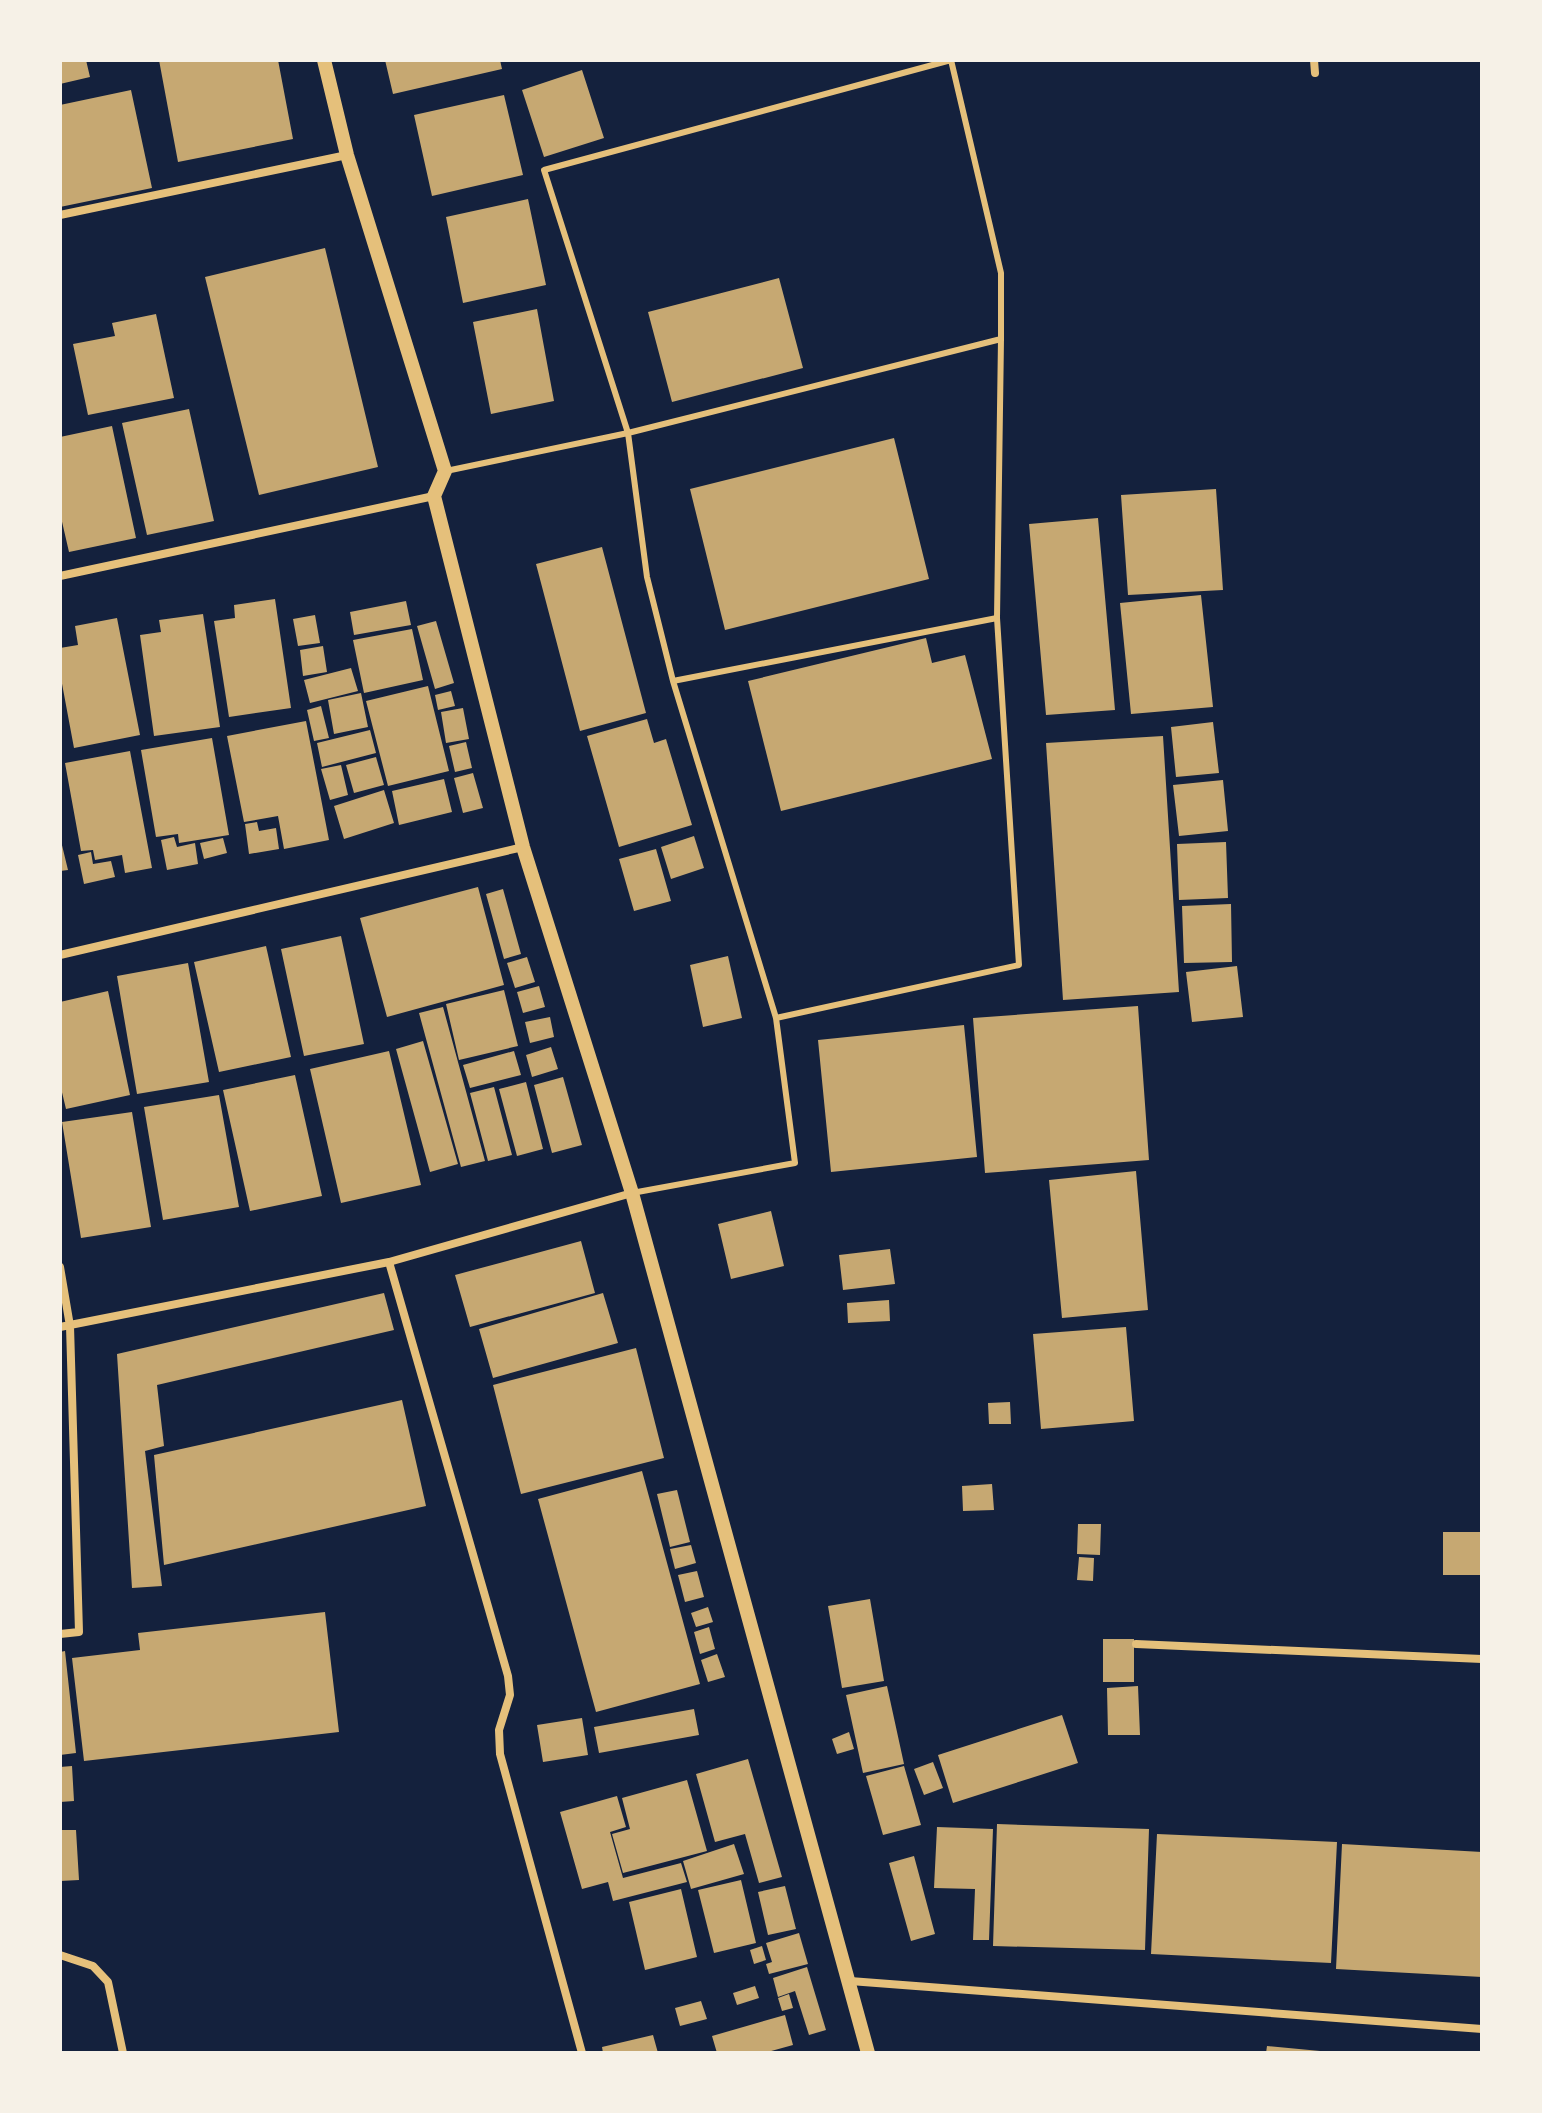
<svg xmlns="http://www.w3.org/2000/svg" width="1542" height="2113" font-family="'Space Grotesk',sans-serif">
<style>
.building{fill:#c6a872}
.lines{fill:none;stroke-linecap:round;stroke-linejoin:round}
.service{stroke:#e5c07b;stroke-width:6}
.minor{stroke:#e5c07b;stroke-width:8}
.tertiary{stroke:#e5c07b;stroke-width:14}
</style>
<rect width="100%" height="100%" fill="#14213d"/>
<path class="building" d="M 60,60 L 86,60 L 90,77 L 60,84 Z
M 159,60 L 278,60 L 293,139 L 178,162 Z
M 385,60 L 500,60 L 502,69 L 393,94 Z
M 582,70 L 604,138 L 544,157 L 522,90 Z
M 131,90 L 152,188 L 60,207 L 60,105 Z
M 504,95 L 523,175 L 432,196 L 414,115 Z
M 528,199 L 546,285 L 463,303 L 446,217 Z
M 325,248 L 378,467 L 259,495 L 205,277 Z
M 779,278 L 803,368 L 672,402 L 648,312 Z
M 537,309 L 554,401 L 491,414 L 473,322 Z
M 156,314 L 174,398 L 88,415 L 73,344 L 115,336 L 112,323 Z
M 189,409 L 214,521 L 147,535 L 122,423 Z
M 112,426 L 136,538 L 69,552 L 60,513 L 60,437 Z
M 894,438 L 929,579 L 725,630 L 690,489 Z
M 1216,489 L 1223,590 L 1128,595 L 1121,495 Z
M 1098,518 L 1115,710 L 1046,715 L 1029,524 Z
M 602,547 L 646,713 L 580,731 L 536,564 Z
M 1201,595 L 1213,707 L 1131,714 L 1120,603 Z
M 275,599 L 291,708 L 229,717 L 214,621 L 235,618 L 234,605 Z
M 406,601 L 411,625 L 354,635 L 350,612 Z
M 203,614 L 220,727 L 154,736 L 140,635 L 161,632 L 159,620 Z
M 315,615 L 320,643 L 298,646 L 293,619 Z
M 117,618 L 140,735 L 74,748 L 60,673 L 60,648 L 78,645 L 75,626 Z
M 436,621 L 454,683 L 435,689 L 417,626 Z
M 412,629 L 423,680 L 364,693 L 353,640 Z
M 926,638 L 932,663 L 965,655 L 992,759 L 781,811 L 748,681 Z
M 323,646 L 327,672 L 303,676 L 300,650 Z
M 351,668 L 358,691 L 310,703 L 304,680 Z
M 428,686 L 449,771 L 388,786 L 366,701 Z
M 451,691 L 455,706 L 438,710 L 435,695 Z
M 361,693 L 368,727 L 334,734 L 328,700 Z
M 321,706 L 329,738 L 314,741 L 307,710 Z
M 463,708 L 469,739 L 446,743 L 441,712 Z
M 647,719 L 654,743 L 666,739 L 692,825 L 619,847 L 587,736 Z
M 306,721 L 329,840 L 284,849 L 278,816 L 244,822 L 227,736 Z
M 1213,722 L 1219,773 L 1176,777 L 1171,727 Z
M 370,730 L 376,753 L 322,767 L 317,743 Z
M 1163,736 L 1179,992 L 1063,1000 L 1046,743 Z
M 212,738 L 229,835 L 179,843 L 178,834 L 156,837 L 141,750 Z
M 466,742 L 472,768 L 455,772 L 449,746 Z
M 130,751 L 152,868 L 125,873 L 122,855 L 95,860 L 93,850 L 81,851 L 65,763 Z
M 376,757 L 384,785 L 354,793 L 346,765 Z
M 341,765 L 348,795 L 330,800 L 321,769 Z
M 473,773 L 483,808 L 463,813 L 454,778 Z
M 444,779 L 452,812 L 399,825 L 392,791 Z
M 1223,780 L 1228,831 L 1179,836 L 1173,785 Z
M 384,790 L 394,823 L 344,839 L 334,806 Z
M 257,822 L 259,831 L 276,828 L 279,849 L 249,854 L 245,824 Z
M 694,836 L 704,868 L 671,879 L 661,847 Z
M 60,837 L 68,870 L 60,871 Z
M 174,837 L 177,847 L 195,843 L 198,864 L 167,870 L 161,840 Z
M 223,838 L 227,853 L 204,859 L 200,843 Z
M 1226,842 L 1228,898 L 1179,900 L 1177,844 Z
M 656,849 L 671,901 L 634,911 L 619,859 Z
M 91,852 L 93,864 L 111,861 L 115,877 L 84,884 L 78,855 Z
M 478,887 L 504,985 L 387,1017 L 360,918 Z
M 503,889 L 521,954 L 504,959 L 486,894 Z
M 1231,904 L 1232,962 L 1184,963 L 1182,906 Z
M 341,936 L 364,1044 L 304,1056 L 281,949 Z
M 266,946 L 291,1057 L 219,1072 L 194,962 Z
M 728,956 L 742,1018 L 703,1027 L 690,965 Z
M 527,957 L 535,982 L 515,988 L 507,963 Z
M 188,963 L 209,1082 L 137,1094 L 117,976 Z
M 1237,966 L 1243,1017 L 1192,1022 L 1186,972 Z
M 539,986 L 545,1007 L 523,1013 L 517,992 Z
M 504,990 L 518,1046 L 459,1060 L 446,1004 Z
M 108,991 L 130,1095 L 66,1109 L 60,1084 L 60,1002 Z
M 1138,1006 L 1149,1160 L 985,1173 L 973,1018 Z
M 443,1007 L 485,1161 L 461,1167 L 419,1013 Z
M 550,1017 L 554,1037 L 530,1043 L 525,1022 Z
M 964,1025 L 977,1157 L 831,1172 L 818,1040 Z
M 423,1041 L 458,1164 L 430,1172 L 396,1049 Z
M 551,1047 L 558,1069 L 532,1077 L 526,1055 Z
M 389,1051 L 421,1185 L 341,1203 L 310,1069 Z
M 514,1051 L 521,1075 L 470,1088 L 463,1065 Z
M 295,1075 L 322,1196 L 250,1211 L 223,1090 Z
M 563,1077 L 582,1145 L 552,1153 L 534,1085 Z
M 526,1082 L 543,1149 L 517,1156 L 499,1089 Z
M 494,1087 L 512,1155 L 488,1161 L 470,1093 Z
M 219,1095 L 239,1207 L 163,1220 L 144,1107 Z
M 132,1112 L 151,1227 L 81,1238 L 62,1122 Z
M 1136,1171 L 1148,1310 L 1062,1318 L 1049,1180 Z
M 771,1211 L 784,1266 L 731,1279 L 718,1224 Z
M 581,1241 L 595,1293 L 470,1327 L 455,1275 Z
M 890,1249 L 895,1284 L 843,1290 L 839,1255 Z
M 384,1293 L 394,1330 L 157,1385 L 164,1446 L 145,1451 L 162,1586 L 132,1588 L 117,1354 Z
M 603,1293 L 618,1343 L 493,1378 L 479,1329 Z
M 889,1300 L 890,1321 L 848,1323 L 847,1303 Z
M 1126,1327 L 1134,1421 L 1041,1429 L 1033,1334 Z
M 636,1348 L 664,1458 L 521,1494 L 493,1385 Z
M 402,1400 L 426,1506 L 164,1565 L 154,1455 Z
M 1010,1402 L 1011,1424 L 989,1424 L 988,1403 Z
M 642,1471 L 700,1684 L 596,1712 L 538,1499 Z
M 992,1484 L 994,1510 L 963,1511 L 962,1486 Z
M 677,1490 L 690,1542 L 670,1547 L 657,1494 Z
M 1078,1524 L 1101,1524 L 1100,1555 L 1077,1554 Z
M 1443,1532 L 1482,1532 L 1482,1575 L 1443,1575 Z
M 691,1545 L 696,1563 L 675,1569 L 670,1549 Z
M 1079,1557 L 1094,1558 L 1093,1581 L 1077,1580 Z
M 697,1571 L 704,1597 L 685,1602 L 678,1575 Z
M 870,1599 L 884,1681 L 842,1688 L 828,1606 Z
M 708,1607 L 713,1622 L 696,1627 L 691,1613 Z
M 325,1612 L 339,1732 L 84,1761 L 72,1658 L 140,1650 L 138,1633 Z
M 709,1627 L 715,1649 L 700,1654 L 694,1632 Z
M 1103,1639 L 1134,1639 L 1134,1682 L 1103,1682 Z
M 65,1651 L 76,1753 L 60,1755 L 60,1652 Z
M 717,1654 L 725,1677 L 708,1682 L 701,1660 Z
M 887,1686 L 904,1764 L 863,1773 L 846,1695 Z
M 1138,1686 L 1140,1735 L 1108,1735 L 1107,1688 Z
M 694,1709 L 699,1735 L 599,1753 L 594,1727 Z
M 1062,1715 L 1078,1763 L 953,1803 L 938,1755 Z
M 582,1718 L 588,1755 L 543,1762 L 537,1725 Z
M 849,1732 L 854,1749 L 837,1754 L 832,1739 Z
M 748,1759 L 782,1877 L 759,1883 L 745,1834 L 715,1842 L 696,1774 Z
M 933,1762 L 943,1788 L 924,1795 L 914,1769 Z
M 72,1766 L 74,1801 L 60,1802 L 60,1767 Z
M 904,1766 L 921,1825 L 883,1835 L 866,1776 Z
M 687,1780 L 707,1851 L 623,1873 L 612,1834 L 630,1829 L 622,1798 Z
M 617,1796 L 626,1827 L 610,1832 L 623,1878 L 681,1863 L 687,1882 L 613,1901 L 608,1882 L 582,1889 L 560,1812 Z
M 997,1824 L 1149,1829 L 1145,1950 L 993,1946 Z
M 937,1827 L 993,1829 L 989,1940 L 973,1940 L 975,1889 L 934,1888 Z
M 60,1830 L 76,1830 L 79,1880 L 60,1881 Z
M 1157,1834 L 1337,1842 L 1331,1963 L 1151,1954 Z
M 734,1844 L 744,1874 L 691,1889 L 683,1861 Z
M 1342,1844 L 1482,1852 L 1482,1977 L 1336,1969 Z
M 914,1856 L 935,1934 L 911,1941 L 889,1863 Z
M 741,1880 L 756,1943 L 714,1953 L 698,1890 Z
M 785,1886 L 796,1929 L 768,1935 L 758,1892 Z
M 681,1889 L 697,1957 L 645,1970 L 629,1902 Z
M 799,1933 L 808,1964 L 769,1974 L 766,1964 L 772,1962 L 766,1943 Z
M 762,1946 L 766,1960 L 754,1964 L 750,1950 Z
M 807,1967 L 826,2030 L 809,2035 L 795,1991 L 778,1997 L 773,1978 Z
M 755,1986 L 759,1998 L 737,2005 L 733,1993 Z
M 789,1994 L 793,2008 L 782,2011 L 778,1998 Z
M 701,2001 L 707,2019 L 680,2026 L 675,2008 Z
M 785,2015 L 793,2045 L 764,2053 L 717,2053 L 712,2036 Z
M 653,2035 L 658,2053 L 603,2053 L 602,2047 Z
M 1267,2046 L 1320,2051 L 1320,2053 L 1266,2053 Z"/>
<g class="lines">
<path class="service" d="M 446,471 L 628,433 L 1001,339 L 997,618 L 1019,965 L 776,1018
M 673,681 L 997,618
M 632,1193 L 795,1163 L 776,1018 L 673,681 L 647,577 L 628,433 L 544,170 L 951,60 L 1001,273 L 1001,339"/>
<path class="minor" d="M 1314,60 L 1315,73
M 60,215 L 347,155
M 60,576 L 434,496
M 60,955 L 523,847
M 389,1262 L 508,1676 L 510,1695 L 499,1730 L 500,1754 L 582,2053
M 60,1267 L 70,1326 L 79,1632 L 60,1634
M 60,1327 L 389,1262 L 632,1193
M 1136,1644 L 1482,1659
M 60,1955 L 93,1966 L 108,1982 L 123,2053
M 850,1981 L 1482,2029"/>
<path class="tertiary" d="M 324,60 L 347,155 L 445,471 L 434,496 L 523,847 L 632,1193 L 868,2053"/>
</g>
<rect width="1542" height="2113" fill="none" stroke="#f6f1e7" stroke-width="124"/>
</svg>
